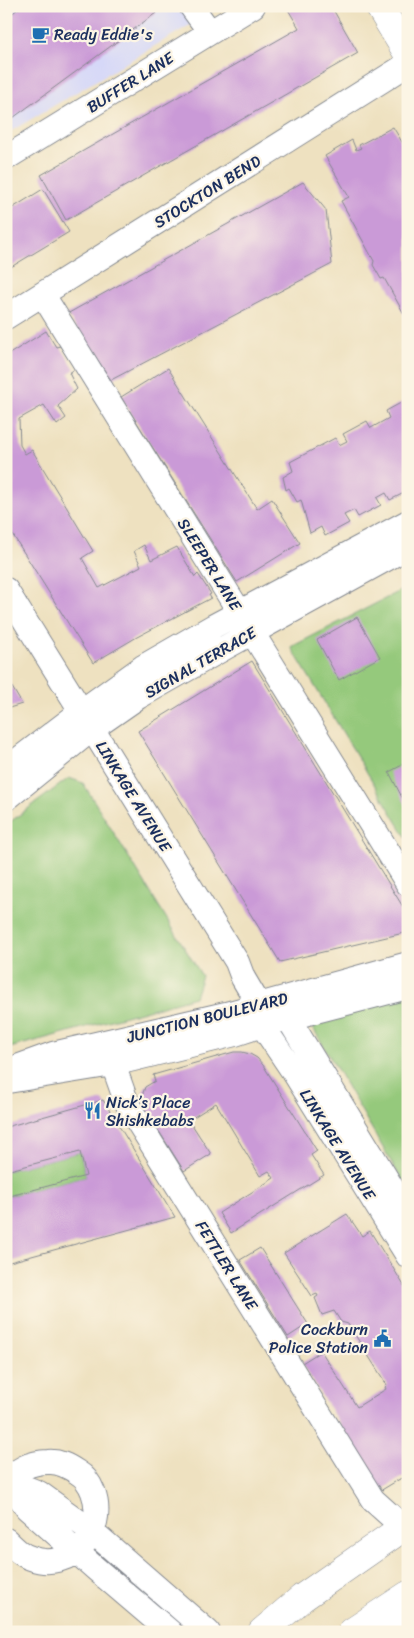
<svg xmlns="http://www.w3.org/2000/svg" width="414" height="1638" font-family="Sriracha,sans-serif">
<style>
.built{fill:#d6d8f8}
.green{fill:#95c97b;stroke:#587c6c}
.building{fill:#ca9ad7}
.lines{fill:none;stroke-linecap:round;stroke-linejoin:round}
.minor-casing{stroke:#84888f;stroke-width:26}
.major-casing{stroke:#84888f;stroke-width:29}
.highway-casing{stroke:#84888f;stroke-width:29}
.minor{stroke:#fff;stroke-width:24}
.major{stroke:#fff;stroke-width:28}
.highway{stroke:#fff;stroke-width:28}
.labels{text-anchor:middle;stroke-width:4.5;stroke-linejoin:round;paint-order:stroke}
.poi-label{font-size:16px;fill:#1b2f5e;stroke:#fcf5e5;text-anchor:start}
.street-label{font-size:16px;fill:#1b2f5e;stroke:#fcf5e5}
</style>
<rect width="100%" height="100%" fill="#fcf5e5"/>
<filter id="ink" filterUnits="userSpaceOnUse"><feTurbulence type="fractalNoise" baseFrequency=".02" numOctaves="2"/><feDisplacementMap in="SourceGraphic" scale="10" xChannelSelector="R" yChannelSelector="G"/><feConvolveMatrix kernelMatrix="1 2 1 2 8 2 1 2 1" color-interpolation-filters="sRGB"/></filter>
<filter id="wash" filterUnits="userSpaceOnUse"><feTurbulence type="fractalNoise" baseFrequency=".0096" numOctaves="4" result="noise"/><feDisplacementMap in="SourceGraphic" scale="20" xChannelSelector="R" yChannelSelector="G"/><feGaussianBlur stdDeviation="1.12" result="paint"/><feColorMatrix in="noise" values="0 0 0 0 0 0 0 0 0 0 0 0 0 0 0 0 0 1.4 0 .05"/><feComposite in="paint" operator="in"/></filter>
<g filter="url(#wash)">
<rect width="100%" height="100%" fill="#eee1c0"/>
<path class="built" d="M 6,6 L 222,6 L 6,134 Z"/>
<path class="green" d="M 408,587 L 408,840 L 291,647 Z
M 69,778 L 83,783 L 202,976 L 195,997 L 6,1049 L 6,825 Z
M 408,994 L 408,1189 L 407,1189 L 309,1021 Z
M 80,1152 L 86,1176 L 6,1197 L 6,1171 Z"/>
<g id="blocks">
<path class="building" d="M 22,6 L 151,6 L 156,13 L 6,123 L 6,18 Z
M 286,6 L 331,6 L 358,53 L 66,220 L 41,175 L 299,28 Z
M 393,127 L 408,152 L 408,321 L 384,278 L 381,279 L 373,265 L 374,261 L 341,201 L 349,197 L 325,156 L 352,140 L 356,150 L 361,148 L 359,145 Z
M 303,182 L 326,210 L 332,264 L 111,380 L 67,314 Z
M 43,189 L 69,232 L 6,270 L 6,212 Z
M 46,331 L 56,347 L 60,346 L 75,369 L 69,373 L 77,389 L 58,406 L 66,418 L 57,425 L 44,405 L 19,419 L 20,445 L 25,454 L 32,450 L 93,551 L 82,558 L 99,588 L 141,566 L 134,551 L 144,545 L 151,560 L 177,547 L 195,577 L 198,574 L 211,594 L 209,595 L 211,598 L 137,637 L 93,663 L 6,524 L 6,356 Z
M 168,368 L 257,509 L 272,499 L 300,543 L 237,582 L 121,397 Z
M 408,399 L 408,491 L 390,500 L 386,493 L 377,498 L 381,505 L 358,517 L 354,510 L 344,515 L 349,523 L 325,536 L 321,527 L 310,533 L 301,500 L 297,502 L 289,488 L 286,490 L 283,477 L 293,471 L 290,462 L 335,438 L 339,445 L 347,441 L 343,434 L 367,421 L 371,428 L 389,418 L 386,411 Z
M 357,617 L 380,657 L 339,680 L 317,640 Z
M 252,661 L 408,915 L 408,932 L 280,962 L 138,731 Z
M 6,677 L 22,704 L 6,709 Z
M 408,762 L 408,809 L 389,772 Z
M 234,1052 L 242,1052 L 250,1054 L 257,1058 L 263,1065 L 317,1151 L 311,1155 L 324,1175 L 231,1233 L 219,1213 L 274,1178 L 269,1171 L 260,1176 L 216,1103 L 189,1120 L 211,1154 L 184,1171 L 145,1109 L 141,1099 L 145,1087 L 155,1081 L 153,1075 Z
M 103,1100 L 175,1217 L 6,1263 L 6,1197 L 86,1176 L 80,1152 L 6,1171 L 6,1127 Z
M 347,1214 L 362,1236 L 370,1231 L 408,1292 L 408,1474 L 380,1491 L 302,1363 L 321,1351 L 357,1407 L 386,1389 L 385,1387 L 387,1385 L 348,1324 L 341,1322 L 334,1311 L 322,1315 L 315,1298 L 318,1296 L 317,1294 L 312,1296 L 284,1253 Z
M 260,1248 L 308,1324 L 288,1337 L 240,1260 Z"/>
</g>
</g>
<g filter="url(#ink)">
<use href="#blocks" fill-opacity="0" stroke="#84888f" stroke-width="1"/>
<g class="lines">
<defs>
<path id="minor" d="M 191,6 L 210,32
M 6,158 L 253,6
M 43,295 L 408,884
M 6,317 L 408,64
M 6,590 L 237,962 L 243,978 L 259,1005 L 262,1025 L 295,1074 L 408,1256
M 6,769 L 82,711 L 143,667 L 214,626 L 408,522
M 6,799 L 92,729 L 138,697 L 226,647 L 408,547
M 274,1012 L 288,1018 L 408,1214
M 101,1043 L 113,1064 L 125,1098 L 130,1109 L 373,1500 L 403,1527
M 6,1071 L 53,1054 L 226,1014 L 408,964
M 8,1081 L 113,1064 L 235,1034 L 262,1025 L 408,987
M 8,1480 L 27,1508 L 96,1569 L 170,1632
M 8,1481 L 39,1493 L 93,1532 L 208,1632
M 6,1484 C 15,1469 32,1462 48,1462 C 59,1461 68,1466 77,1472 C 84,1476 90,1484 93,1492 C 108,1531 71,1573 31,1558 C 21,1555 14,1548 6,1540"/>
<path id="major" d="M 379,6 L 408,54
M 262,1632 L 302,1598 L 408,1524
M 352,1632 L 408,1595"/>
<path id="highway" d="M 391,1632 L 408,1605"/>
</defs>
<use href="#minor" class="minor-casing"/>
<use href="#major" class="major-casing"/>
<use href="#highway" class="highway-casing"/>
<use href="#minor" class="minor"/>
<use href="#major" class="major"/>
<use href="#highway" class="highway"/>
</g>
</g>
<defs>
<symbol id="cafe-bare" viewBox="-9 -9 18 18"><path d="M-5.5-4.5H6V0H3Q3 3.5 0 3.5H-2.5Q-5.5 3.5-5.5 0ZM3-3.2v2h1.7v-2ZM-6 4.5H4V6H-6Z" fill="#1f6fb2" stroke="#fcf5e5" stroke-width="2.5" paint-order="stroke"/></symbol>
<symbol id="restaurant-bare" viewBox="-9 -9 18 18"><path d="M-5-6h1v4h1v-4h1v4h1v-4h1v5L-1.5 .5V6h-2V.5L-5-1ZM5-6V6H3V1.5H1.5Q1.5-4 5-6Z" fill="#1f6fb2" stroke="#fcf5e5" stroke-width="2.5" paint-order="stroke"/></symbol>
<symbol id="civic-bare" viewBox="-9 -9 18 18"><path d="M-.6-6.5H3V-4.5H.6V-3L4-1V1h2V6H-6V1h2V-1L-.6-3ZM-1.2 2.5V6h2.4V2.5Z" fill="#1f6fb2" stroke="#fcf5e5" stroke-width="2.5" paint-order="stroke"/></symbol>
</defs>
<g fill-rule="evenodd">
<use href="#cafe-bare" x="28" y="22" width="25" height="25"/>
<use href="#restaurant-bare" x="80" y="1098" width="25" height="25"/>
<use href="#civic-bare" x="370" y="1326" width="25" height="25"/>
</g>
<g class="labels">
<g class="poi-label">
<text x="54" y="40">Ready Eddie's</text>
<text x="106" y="1108">Nick’s Place<tspan x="106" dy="18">Shishkebabs</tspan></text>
<text x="368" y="1335" text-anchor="end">Cockburn<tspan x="368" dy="18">Police Station</tspan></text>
</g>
<g class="street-label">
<text transform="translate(130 82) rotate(-32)" y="6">BUFFER LANE</text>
<text transform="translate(207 191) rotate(-32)" y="6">STOCKTON BEND</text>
<text transform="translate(210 564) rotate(58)" y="6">SLEEPER LANE</text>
<text transform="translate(200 662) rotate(-30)" y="6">SIGNAL TERRACE</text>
<text transform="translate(134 796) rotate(58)" y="6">LINKAGE AVENUE</text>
<text transform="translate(207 1017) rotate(-14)" y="6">JUNCTION BOULEVARD</text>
<text transform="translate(338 1144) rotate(58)" y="6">LINKAGE AVENUE</text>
<text transform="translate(227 1265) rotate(58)" y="6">FETTLER LANE</text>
</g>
</g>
<rect width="414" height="1638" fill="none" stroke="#fcf5e5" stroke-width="25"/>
</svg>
